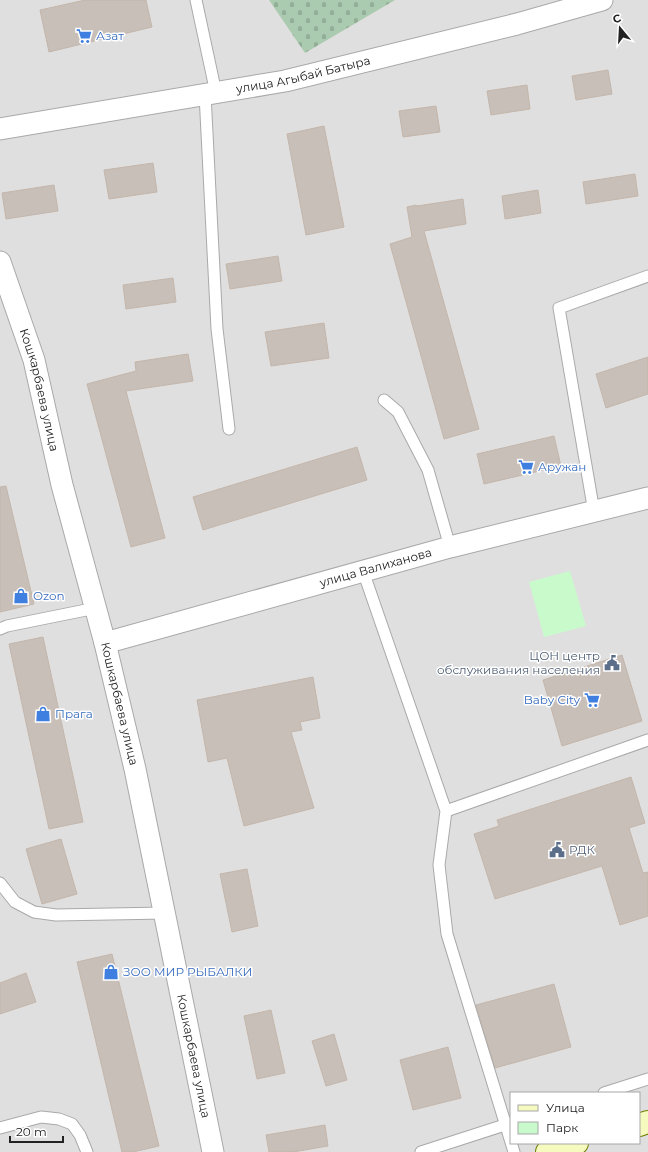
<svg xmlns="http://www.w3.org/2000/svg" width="648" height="1152" font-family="Montserrat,sans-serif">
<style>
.residential{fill:#e0dfdf;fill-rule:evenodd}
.cemetery{fill:url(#cemetery-stones)}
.park{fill:#c8facc}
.building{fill:#c7bfb8;stroke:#c4b6ab}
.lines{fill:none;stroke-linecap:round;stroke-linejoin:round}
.lane-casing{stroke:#a9a9a9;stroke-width:13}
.street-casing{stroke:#a9a9a9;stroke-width:23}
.secondary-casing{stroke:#707d05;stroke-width:24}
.lane{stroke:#fff;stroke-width:11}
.street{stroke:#fff;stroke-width:21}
.secondary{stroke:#f7fabf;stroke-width:22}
.labels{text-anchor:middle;stroke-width:3;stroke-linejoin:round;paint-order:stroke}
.shop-label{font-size:12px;fill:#366cbe;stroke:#fff;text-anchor:start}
.street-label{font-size:12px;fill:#222;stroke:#fff}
.service-label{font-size:12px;fill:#4e5e75;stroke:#fff;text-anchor:end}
</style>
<defs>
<pattern id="cemetery-stones" width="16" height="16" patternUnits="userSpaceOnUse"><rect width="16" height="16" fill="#aacbaf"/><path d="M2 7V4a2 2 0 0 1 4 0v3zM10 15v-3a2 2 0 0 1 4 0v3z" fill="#92ae96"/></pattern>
</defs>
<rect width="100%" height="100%" fill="#f2efe9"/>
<path class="residential" d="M 0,0 L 648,0 L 648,1152 L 0,1152 ZM 511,1093 L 639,1093 L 639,1143 L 511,1143 Z"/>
<path class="cemetery" d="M 269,0 L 395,0 L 305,53 Z"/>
<path class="park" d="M 570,571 L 586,626 L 544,637 L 529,582 Z"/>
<path class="building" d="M 85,0 L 146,0 L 152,27 L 49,52 L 40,10 Z
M 608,70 L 612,94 L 576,100 L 572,76 Z
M 527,85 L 530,109 L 491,115 L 487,91 Z
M 436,106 L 440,132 L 403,137 L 399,111 Z
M 324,126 L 344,227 L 306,235 L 287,134 Z
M 153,163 L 157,192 L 109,199 L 104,170 Z
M 635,174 L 638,196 L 586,204 L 583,182 Z
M 54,185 L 58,211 L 6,219 L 2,193 Z
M 538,190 L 541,213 L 505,219 L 502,196 Z
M 463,199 L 466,224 L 424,231 L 479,429 L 444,439 L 390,244 L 412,237 L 407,207 L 416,205 L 417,206 Z
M 278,256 L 282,281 L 230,289 L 226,264 Z
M 173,278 L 176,302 L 126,309 L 123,285 Z
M 324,323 L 329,358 L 271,366 L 265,332 Z
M 188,354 L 193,381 L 126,391 L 165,538 L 131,547 L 87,384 L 136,371 L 135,362 Z
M 648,357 L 648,394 L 606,408 L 596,374 Z
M 554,436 L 561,466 L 484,484 L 477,454 Z
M 357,447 L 367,480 L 203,530 L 193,497 Z
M 6,486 L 34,604 L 0,612 L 0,487 Z
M 43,637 L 83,822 L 49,829 L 9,644 Z
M 622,655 L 642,721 L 562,746 L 543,680 Z
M 313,677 L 320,718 L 300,722 L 302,730 L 291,732 L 314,808 L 244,826 L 227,758 L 208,762 L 197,700 Z
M 631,777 L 645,823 L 629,828 L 643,873 L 648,872 L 648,916 L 620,925 L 602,866 L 495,899 L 474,834 L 499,826 L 497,820 Z
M 61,839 L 77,894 L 42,904 L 26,849 Z
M 247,869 L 258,926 L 232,932 L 220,874 Z
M 112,954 L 159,1146 L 133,1152 L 122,1152 L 77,962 Z
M 26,973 L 36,1002 L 0,1014 L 0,983 Z
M 554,984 L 571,1047 L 495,1068 L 476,1005 Z
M 271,1010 L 285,1073 L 257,1079 L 244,1016 Z
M 334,1034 L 347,1080 L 326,1086 L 312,1041 Z
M 448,1047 L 461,1098 L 413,1110 L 400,1060 Z
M 325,1125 L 328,1146 L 293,1152 L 269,1152 L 266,1135 Z"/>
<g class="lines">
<defs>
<path id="lane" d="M 196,0 L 216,93
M 205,94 L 217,329 L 229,429
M 384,400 L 398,412 L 428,470 L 450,547
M 594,512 L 559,308 L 648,276
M 363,571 L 446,811 L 648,740
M 0,629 L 7,626 L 96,608
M 446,811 L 439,865 L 447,934 L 514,1152
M 0,883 L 15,902 L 34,912 L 56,915 L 165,913
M 604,1093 L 648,1079
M 0,1128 L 41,1117 L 59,1119 L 72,1124 L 80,1135 L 87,1152
M 421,1152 L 511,1123"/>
<g id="street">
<path id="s1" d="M 0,129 L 285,81 L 517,24 L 602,0"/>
<path id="s2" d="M 0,262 L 34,360 L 62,485 L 105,643 L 135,769 L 213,1152"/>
<path id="s3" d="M 105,643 L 450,547 L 648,498"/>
</g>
<path id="secondary" d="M 639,1125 L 648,1122
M 547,1152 L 577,1143"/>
</defs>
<use href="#lane" class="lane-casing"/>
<use href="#street" class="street-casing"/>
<use href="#secondary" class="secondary-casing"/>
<use href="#lane" class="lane"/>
<use href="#street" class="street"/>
<use href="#secondary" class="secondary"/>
</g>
<defs>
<symbol id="supermarket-bare" viewBox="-9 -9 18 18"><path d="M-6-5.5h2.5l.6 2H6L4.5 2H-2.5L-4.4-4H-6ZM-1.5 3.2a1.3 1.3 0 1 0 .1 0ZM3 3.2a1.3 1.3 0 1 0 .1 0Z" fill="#3f7fe0" stroke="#fff" stroke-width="2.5" paint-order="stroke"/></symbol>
<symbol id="shop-bare" viewBox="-9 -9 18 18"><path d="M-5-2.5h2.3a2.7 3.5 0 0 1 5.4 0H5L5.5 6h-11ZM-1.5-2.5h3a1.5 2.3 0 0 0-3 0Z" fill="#3f7fe0" stroke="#fff" stroke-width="2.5" paint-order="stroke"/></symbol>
<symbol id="civic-bare" viewBox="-9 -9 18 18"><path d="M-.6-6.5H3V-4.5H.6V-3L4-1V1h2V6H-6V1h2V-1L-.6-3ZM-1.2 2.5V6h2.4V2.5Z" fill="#5c6f8a" stroke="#fff" stroke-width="2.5" paint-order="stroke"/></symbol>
</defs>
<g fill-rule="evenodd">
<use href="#supermarket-bare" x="73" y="25" width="22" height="22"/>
<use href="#supermarket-bare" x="515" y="456" width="22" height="22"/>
<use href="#shop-bare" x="10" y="585" width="22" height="22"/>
<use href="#civic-bare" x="601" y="652" width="22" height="22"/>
<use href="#supermarket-bare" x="581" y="689" width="22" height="22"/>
<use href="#shop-bare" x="32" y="703" width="22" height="22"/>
<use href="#civic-bare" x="546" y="839" width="22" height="22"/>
<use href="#shop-bare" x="100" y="961" width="22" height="22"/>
</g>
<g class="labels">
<g class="shop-label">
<text x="96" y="40">Азат</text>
<text x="538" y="471">Аружан</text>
<text x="33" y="600">Ozon</text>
<text x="580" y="704" text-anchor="end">Baby City</text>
<text x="55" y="718">Прага</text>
<text x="123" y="976">ЗОО МИР РЫБАЛКИ</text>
</g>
<g class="street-label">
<text dy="4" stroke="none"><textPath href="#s1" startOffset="308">улица Агыбай Батыра</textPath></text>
<text dy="4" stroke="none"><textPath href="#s2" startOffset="134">Кошкарбаева улица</textPath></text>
<text dy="4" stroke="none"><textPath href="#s3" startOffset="281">улица Валиханова</textPath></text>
<text dy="4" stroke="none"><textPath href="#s2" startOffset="458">Кошкарбаева улица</textPath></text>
<text dy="4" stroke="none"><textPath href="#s2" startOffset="818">Кошкарбаева улица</textPath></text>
</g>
<g class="service-label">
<text x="600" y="660">ЦОН центр<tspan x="600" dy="14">обслуживания населения</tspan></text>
<text x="569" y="854" text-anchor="start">РДК</text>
</g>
</g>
<rect x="510" y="1092" width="130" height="52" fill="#ffffff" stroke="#a7a7a7"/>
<rect x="518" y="1105" width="20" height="6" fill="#f7fabf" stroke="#a7a7a7"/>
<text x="546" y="1112" font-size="12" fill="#222222">Улица</text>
<rect x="518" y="1122" width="20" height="12" fill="#c8facc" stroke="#a7a7a7"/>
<text x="546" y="1132" font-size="12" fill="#222222">Парк</text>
<g transform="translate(620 28) rotate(342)" stroke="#ffffff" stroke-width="3" paint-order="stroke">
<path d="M0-3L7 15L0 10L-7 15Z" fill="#222222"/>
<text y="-6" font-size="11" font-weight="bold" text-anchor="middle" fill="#222222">С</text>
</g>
<path d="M10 1136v6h53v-6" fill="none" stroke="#222222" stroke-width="2"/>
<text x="16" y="1136" font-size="12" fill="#222222" stroke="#ffffff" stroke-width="3" paint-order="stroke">20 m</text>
</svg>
